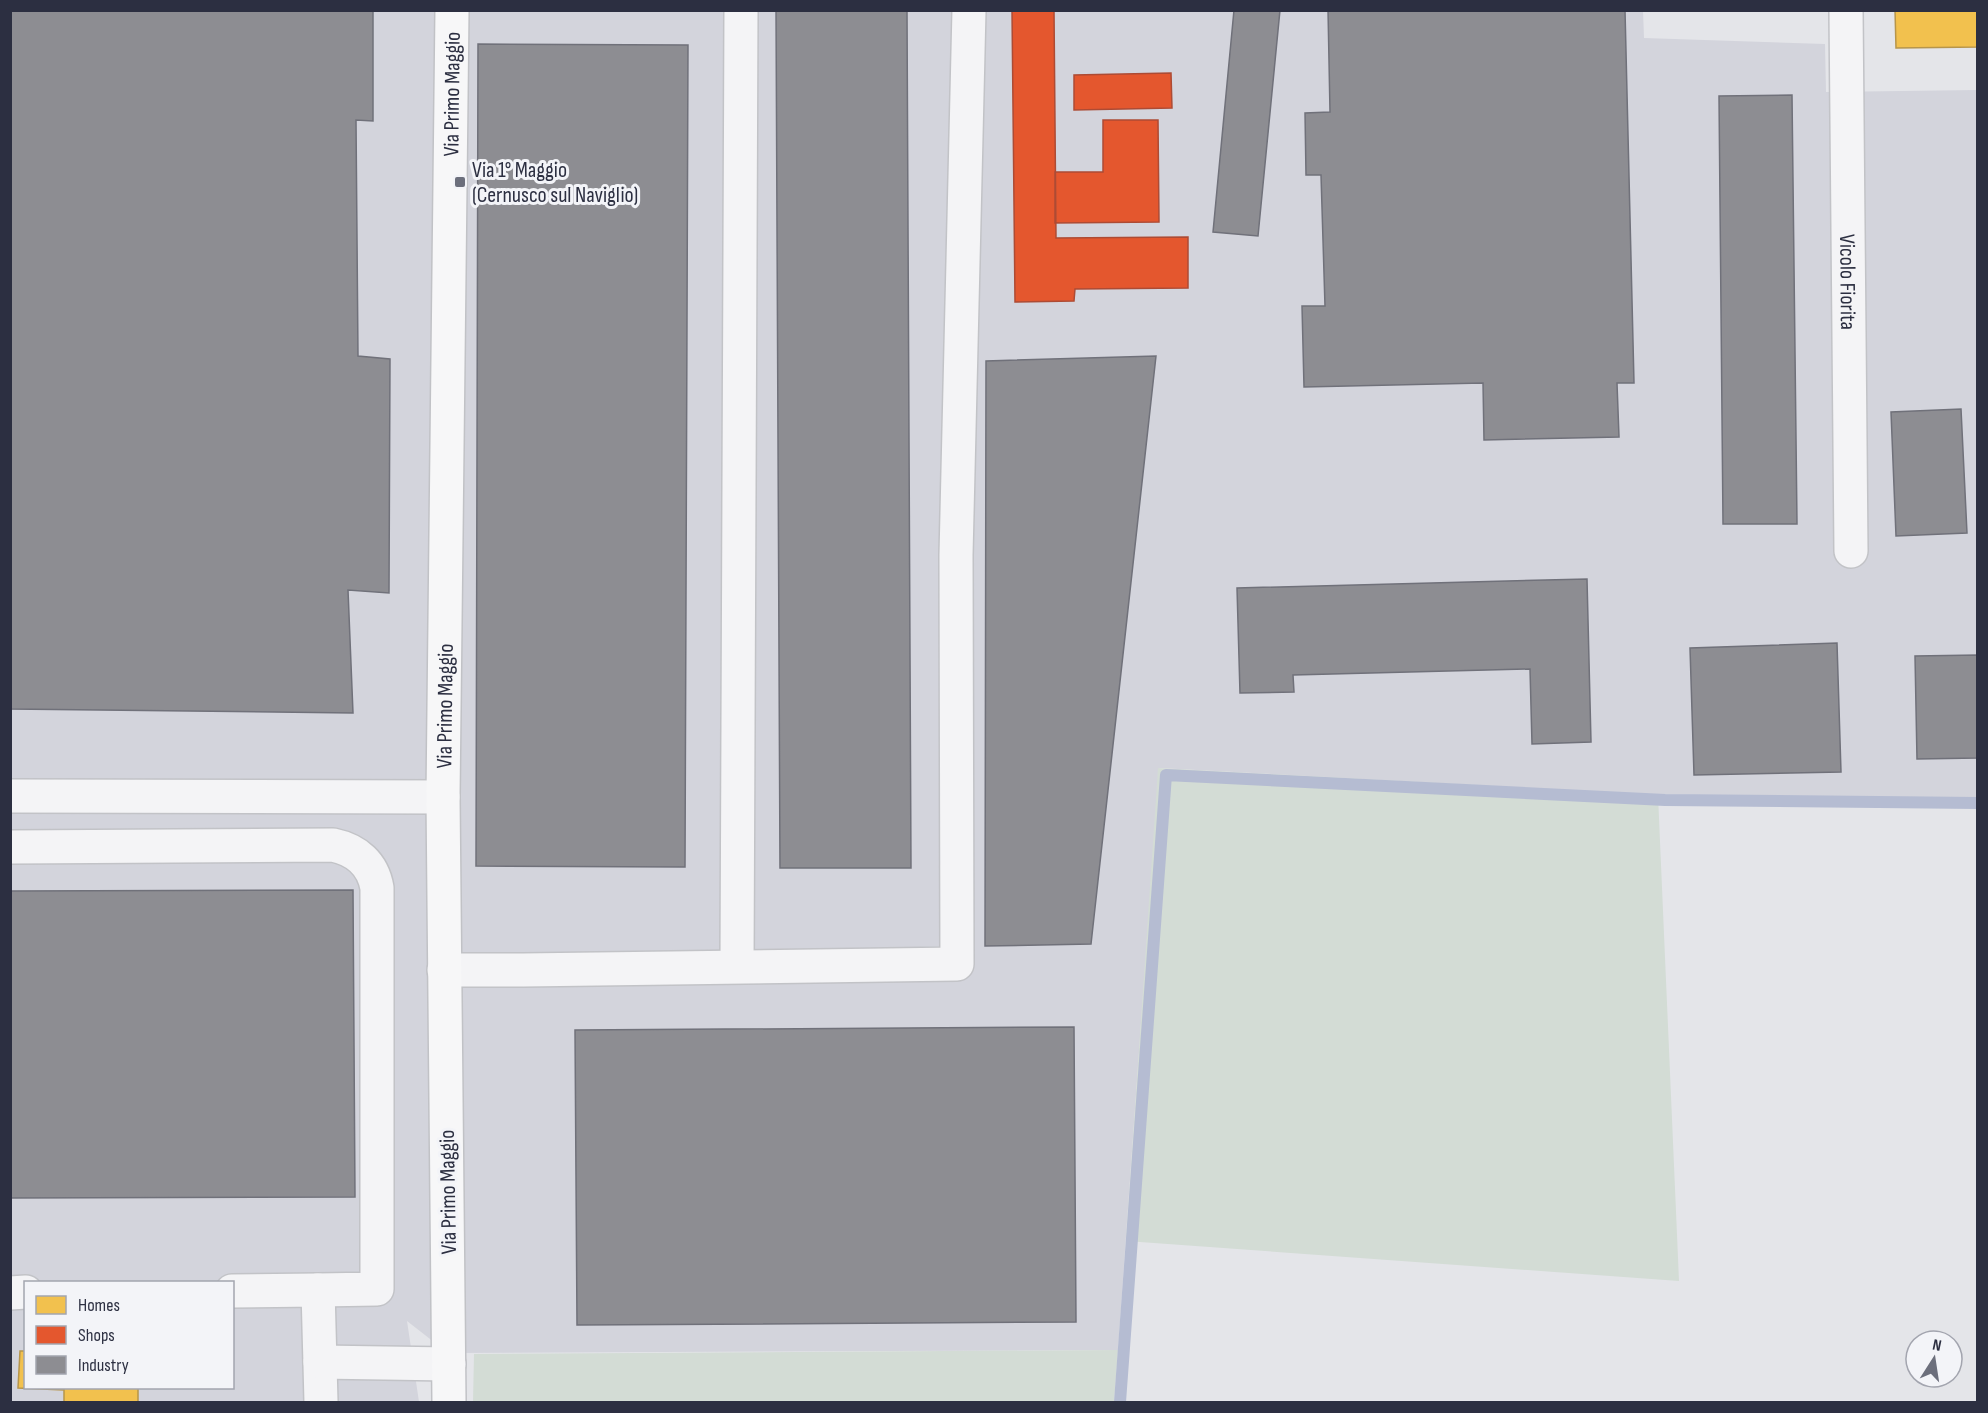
<svg xmlns="http://www.w3.org/2000/svg" width="1988" height="1413" font-family="'Sofia Sans Condensed',sans-serif">
<style>
.built{fill:#d3d4dc;fill-rule:evenodd}
.green{fill:#d3dcd5}
.homes{fill:#f2c14e;stroke:#b7954a;stroke-width:1.5}
.shops{fill:#e4572e;stroke:#ad4b34;stroke-width:1.5}
.industry{fill:#8d8d92;stroke:#70717a;stroke-width:1.5}
.lines{fill:none;stroke-linecap:round;stroke-linejoin:round}
.stream{stroke:#b5bcd2;stroke-width:12}
.minor-casing{stroke:#c2c3c7;stroke-width:36}
.major-casing{stroke:#c1c2c6;stroke-width:36}
.minor{stroke:#f4f4f6;stroke-width:33}
.major{stroke:#f7f7f8;stroke-width:33}
.poi-dot{fill:#6c6f7c;stroke:#f3f4f8;stroke-width:2}
.labels{text-anchor:middle;stroke-width:6;stroke-linejoin:round;paint-order:stroke}
.street-label{font-size:22px;fill:#2c2f41;stroke:#f3f4f8}
.poi-label{font-size:22px;fill:#2c2f41;stroke:#f3f4f8;text-anchor:start}
</style>
<rect width="100%" height="100%" fill="#e4e5e9"/>
<path class="built" d="M 1643,10 L 1644,38 L 1825,44 L 1826,92 L 1977,90 L 1977,798 L 1658,795 L 1159,768 L 1118,1350 L 448,1353 L 407,1321 L 419,1402 L 11,1402 L 10,11 ZM 26,1282 L 232,1282 L 232,1388 L 26,1388 Z"/>
<path class="green" d="M 1158,768 L 1658,795 L 1679,1281 L 1126,1241 Z
M 1118,1350 L 1114,1402 L 473,1402 L 474,1354 Z"/>
<path class="homes" d="M 1895,10 L 1978,10 L 1978,47 L 1896,48 Z
M 20,1351 L 26,1351 L 26,1388 L 64,1388 L 64,1390 L 18,1388 Z
M 64,1388 L 138,1388 L 138,1402 L 64,1402 Z"/>
<path class="shops" d="M 1012,10 L 1054,10 L 1056,238 L 1188,237 L 1188,288 L 1075,289 L 1074,301 L 1015,302 Z
M 1171,73 L 1172,108 L 1074,110 L 1074,75 Z
M 1103,120 L 1158,120 L 1159,222 L 1055,223 L 1055,172 L 1103,172 Z"/>
<path class="industry" d="M 10,10 L 373,10 L 373,121 L 356,120 L 358,356 L 390,359 L 389,593 L 348,590 L 353,713 L 10,709 Z
M 776,10 L 907,10 L 911,868 L 780,868 Z
M 1234,10 L 1280,10 L 1258,236 L 1213,232 Z
M 1328,10 L 1625,10 L 1634,383 L 1617,383 L 1619,437 L 1484,440 L 1483,383 L 1304,387 L 1302,306 L 1325,306 L 1321,175 L 1306,175 L 1305,113 L 1330,112 Z
M 478,44 L 688,45 L 685,867 L 476,866 Z
M 1792,95 L 1797,524 L 1723,524 L 1719,96 Z
M 1156,356 L 1091,944 L 985,946 L 986,361 Z
M 1961,409 L 1967,533 L 1896,536 L 1891,412 Z
M 1587,579 L 1591,742 L 1532,744 L 1530,669 L 1293,675 L 1294,692 L 1240,693 L 1237,588 Z
M 1837,643 L 1841,772 L 1694,775 L 1690,648 Z
M 1978,655 L 1978,758 L 1917,759 L 1915,656 Z
M 353,890 L 355,1197 L 10,1198 L 10,891 Z
M 1074,1027 L 1076,1322 L 577,1325 L 575,1030 Z"/>
<g class="lines">
<path class="stream" d="M 1120,1402 L 1166,775 L 1665,800 L 1978,803"/>
<defs>
<g id="minor">
<path id="s1" d="M 1846,10 L 1851,551"/>
<path d="M 10,796 L 443,797"/>
<path d="M 10,847 L 333,845 C 357,850 373,864 377,888 L 377,1289 L 318,1290"/>
<path d="M 737,966 L 741,10"/>
<path d="M 444,970 L 523,970 L 957,964 L 956,555 L 969,10"/>
<path d="M 232,1291 L 318,1290 L 321,1402"/>
<path d="M 10,1293 L 26,1292"/>
<path d="M 320,1362 L 449,1364"/>
</g>
<g id="major">
<path id="s2" d="M 449,1402 L 443,797 L 452,10"/>
</g>
</defs>
<use href="#minor" class="minor-casing"/>
<use href="#major" class="major-casing"/>
<use href="#minor" class="minor"/>
<use href="#major" class="major"/>
</g>
<rect class="poi-dot" x="454" y="176" width="12" height="12" rx="3"/>
<g class="labels">
<g class="street-label">
<text dy="8" stroke="none"><textPath href="#s2" startOffset="1308">Via Primo Maggio</textPath></text>
<text dy="8" stroke="none"><textPath href="#s1" startOffset="272">Vicolo Fiorita</textPath></text>
<text dy="8" stroke="none"><textPath href="#s2" startOffset="696">Via Primo Maggio</textPath></text>
<text transform="translate(447 1192) rotate(-91)" y="8">Via Primo Maggio</text>
</g>
<g class="poi-label">
<text x="472" y="177">Via 1° Maggio<tspan x="472" dy="25">(Cernusco sul Naviglio)</tspan></text>
</g>
</g>
<rect width="1988" height="1413" fill="none" stroke="#2c2f41" stroke-width="24"/>
<rect x="24" y="1281" width="210" height="108" fill="#f3f4f8" stroke="#a3a5af" stroke-width="1.5"/>
<rect x="36" y="1296" width="30" height="18" fill="#f2c14e" stroke="#a3a5af" stroke-width="1.5"/>
<text x="78" y="1311" font-size="18" fill="#2c2f41">Homes</text>
<rect x="36" y="1326" width="30" height="18" fill="#e4572e" stroke="#a3a5af" stroke-width="1.5"/>
<text x="78" y="1341" font-size="18" fill="#2c2f41">Shops</text>
<rect x="36" y="1356" width="30" height="18" fill="#8d8d92" stroke="#a3a5af" stroke-width="1.5"/>
<text x="78" y="1371" font-size="18" fill="#2c2f41">Industry</text>
<g transform="translate(1934 1359) rotate(12)"><circle r="28" fill="#f3f4f8" stroke="#a3a5af" stroke-width="1.5"/>
<path d="M0-4.5L10 22L0 15L-10 22Z" fill="#6c6f7c"/>
<text y="-9" font-size="16" font-weight="bold" text-anchor="middle" fill="#2c2f41">N</text>
</g>
</svg>
